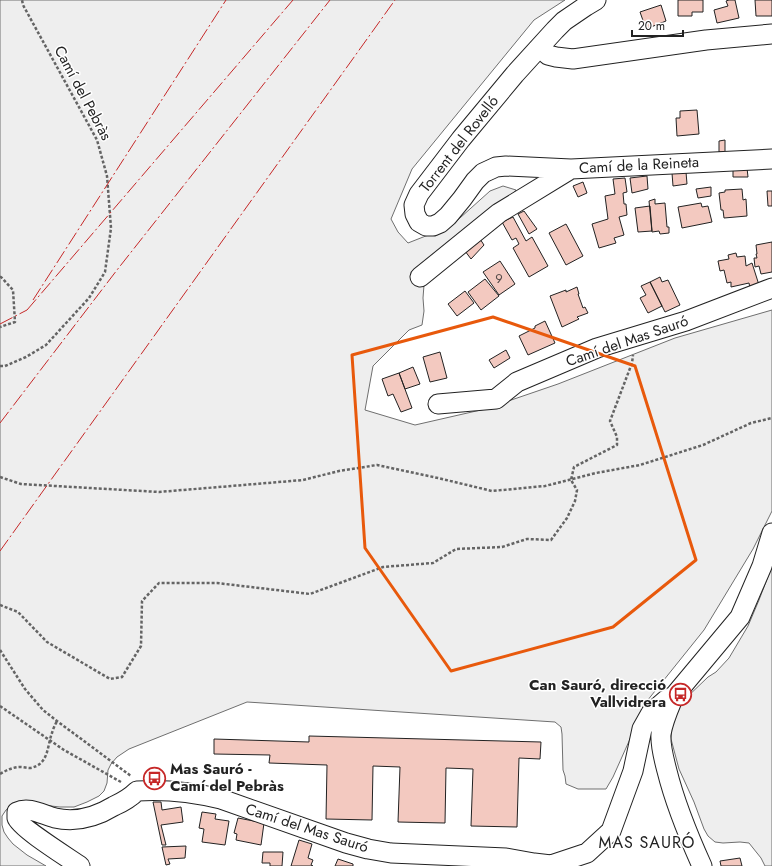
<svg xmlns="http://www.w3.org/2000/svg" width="772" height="866" font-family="Jost,sans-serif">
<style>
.green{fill:#eee;stroke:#6f6f6f}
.building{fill:#f3c9c0;stroke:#222}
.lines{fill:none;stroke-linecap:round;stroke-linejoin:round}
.minor-casing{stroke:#222;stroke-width:21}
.path{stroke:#646464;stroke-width:2.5;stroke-dasharray:3 2;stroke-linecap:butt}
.minor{stroke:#fff;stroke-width:19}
.power{stroke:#c62828;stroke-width:1;stroke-dasharray:14 3 2 3;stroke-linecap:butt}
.marked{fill:none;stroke:#e8590c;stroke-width:3;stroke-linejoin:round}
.labels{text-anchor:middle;stroke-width:3;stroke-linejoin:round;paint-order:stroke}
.number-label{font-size:13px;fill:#564c4a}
.street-label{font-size:15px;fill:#222;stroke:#fff}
.poi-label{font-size:15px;font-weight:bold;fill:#222;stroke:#fff;text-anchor:end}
.neighbourhood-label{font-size:16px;letter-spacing:1px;fill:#222;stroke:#fff}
</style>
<rect width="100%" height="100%" fill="#fff"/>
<path class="green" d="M 0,0 L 565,0 L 534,20 L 412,169 L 391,219 L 398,232 L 408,243 L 451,226 L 490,191 L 503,186 L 516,190 L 508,200 L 424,285 L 423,298 L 424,311 L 422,325 L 409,330 L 373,366 L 365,410 L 415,425 L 485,409 L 558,384 L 675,338 L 772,310 L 772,511 L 753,549 L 704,630 L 647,701 L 613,777 L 606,789 L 578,789 L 566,784 L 565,776 L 563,770 L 562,734 L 561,727 L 555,722 L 247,702 L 129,749 L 117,757 L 111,764 L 108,770 L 107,783 L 104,791 L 99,796 L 87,802 L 74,807 L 60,807 L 42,805 L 12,806 L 6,810 L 2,816 L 2,825 L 4,832 L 8,838 L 13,844 L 27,855 L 46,866 L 0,866 Z
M 772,566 L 772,866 L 765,866 L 761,858 L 749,843 L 740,842 L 723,843 L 715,842 L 708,836 L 704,829 L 694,802 L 679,769 L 671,739 L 673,714 L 684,700 L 708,677 L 716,672 L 729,658 L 748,626 L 759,600 Z"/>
<path class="building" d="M 678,0 L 703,0 L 703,12 L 692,12 L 692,16 L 678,16 Z
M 729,0 L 735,0 L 739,18 L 717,23 L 714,10 L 728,6 L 726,1 Z
M 755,0 L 772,0 L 772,16 L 756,16 Z
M 661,5 L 666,21 L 646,29 L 640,12 Z
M 697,110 L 699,134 L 677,136 L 676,118 L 680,118 L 680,111 Z
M 725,140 L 725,152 L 719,152 L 719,141 Z
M 747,168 L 748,177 L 733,177 L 733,169 Z
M 686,172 L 687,184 L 673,186 L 672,173 Z
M 647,176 L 648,189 L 632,193 L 630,178 Z
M 625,178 L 627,192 L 623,193 L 624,204 L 626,204 L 627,215 L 619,217 L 624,235 L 614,238 L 616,243 L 599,248 L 592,224 L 608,219 L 605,196 L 615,194 L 613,179 Z
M 583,182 L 587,193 L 578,197 L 573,186 Z
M 711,187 L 711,196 L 698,198 L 696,189 Z
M 742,189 L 743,200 L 746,199 L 747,216 L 724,218 L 723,210 L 721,210 L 719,193 L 725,192 L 725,190 Z
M 767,191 L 772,191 L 772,206 L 768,206 Z
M 655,199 L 655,204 L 665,203 L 667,227 L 669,227 L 669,233 L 660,234 L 659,231 L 652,232 L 649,201 Z
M 701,203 L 702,207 L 708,206 L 712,222 L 682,228 L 678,207 Z
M 650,206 L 652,231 L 638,232 L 635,208 Z
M 524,211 L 537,229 L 529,234 L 518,214 Z
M 513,217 L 526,241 L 532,237 L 548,266 L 529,277 L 513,248 L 519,244 L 516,238 L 512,240 L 502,222 Z
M 566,224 L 583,256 L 566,265 L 549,233 Z
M 478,236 L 484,245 L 471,259 L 465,251 Z
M 772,242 L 772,272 L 761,274 L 759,266 L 755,267 L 754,258 L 757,258 L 756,254 L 757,254 L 756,245 Z
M 736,253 L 737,257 L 745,256 L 746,266 L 752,263 L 759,285 L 750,288 L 749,283 L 731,287 L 731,282 L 727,283 L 724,270 L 720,271 L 718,261 L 729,259 L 728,255 Z
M 500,261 L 515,284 L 499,295 L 483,272 Z
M 660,277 L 662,282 L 668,280 L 680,305 L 665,312 L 650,282 Z
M 485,279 L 499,296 L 481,310 L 468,292 Z
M 650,282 L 662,306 L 648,313 L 640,298 L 646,295 L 641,286 Z
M 577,287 L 579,294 L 578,294 L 583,308 L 585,307 L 588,313 L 577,317 L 579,319 L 562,327 L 550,296 L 566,290 L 566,292 Z
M 465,291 L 474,303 L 457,316 L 448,304 Z
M 545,321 L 555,343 L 528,355 L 519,336 L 535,328 L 535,326 Z
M 506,350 L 510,358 L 494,368 L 489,360 Z
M 440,352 L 447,378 L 430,382 L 423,357 Z
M 413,367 L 420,384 L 405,389 L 399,373 Z
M 399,373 L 412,408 L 401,412 L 393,394 L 388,396 L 382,379 Z
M 309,736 L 541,742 L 540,759 L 519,758 L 517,827 L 471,826 L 473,769 L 446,768 L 445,823 L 398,822 L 400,767 L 373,766 L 372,820 L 326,819 L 327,765 L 269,763 L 270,755 L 214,754 L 214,739 L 309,742 Z
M 153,802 L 161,802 L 162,810 L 181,807 L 183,822 L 161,825 L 166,845 L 162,845 Z
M 202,812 L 216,814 L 215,819 L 229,821 L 225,845 L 202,842 L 204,829 L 199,828 Z
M 238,818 L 264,823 L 261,845 L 236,840 L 237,834 L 234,833 Z
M 299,840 L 312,844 L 308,858 L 313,860 L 311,865 L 313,866 L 291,866 Z
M 186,846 L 185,858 L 168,859 L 170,864 L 166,865 L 162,847 Z
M 263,852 L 283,852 L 282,866 L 270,866 L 270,863 L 262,863 Z
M 740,858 L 742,866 L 721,866 L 720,861 Z
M 338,859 L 353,864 L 353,866 L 335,866 Z"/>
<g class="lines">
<defs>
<path id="minor" d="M 596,0 L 586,6 L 564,21 L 555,30 L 515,74 L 461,139 L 419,194 L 414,205 L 415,214 L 419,222 L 426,226 L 433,226 L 440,223 L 448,216 L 462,199 L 475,181 L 483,173 L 496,167 L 506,166 L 571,169 L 772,159
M 540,47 L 548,55 L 556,57 L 573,59 L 706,40 L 772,34
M 420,277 L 499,213 L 571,169
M 438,404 L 496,399 L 517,382 L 597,348 L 686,321 L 772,288
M 674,696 C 669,708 663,721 661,734 C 660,746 664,759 667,771 C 675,803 688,835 702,866
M 80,866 C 70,859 19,827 17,818 C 17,818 17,813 17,812 C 29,806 43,815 55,818 C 77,823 96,817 114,806 C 123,802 130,798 137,791 C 166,789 192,792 221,799 L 346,843 L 368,849 L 391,853 L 506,858 L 534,863 L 551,865 L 587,853 L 611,831 L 633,771 L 642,729 L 651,713 L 666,700 L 674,696 L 740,617 L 762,566 L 772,533"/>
</defs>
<use href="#minor" class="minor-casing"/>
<path class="path" d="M 0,277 L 1,277 L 13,290 L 15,322 L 0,327
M 0,366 L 5,366 L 26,357 L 46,345 L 89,298 L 105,272 L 111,228 L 107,176 L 97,140 L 23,5 L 22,0
M 0,477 L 21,484 L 159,492 L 303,480 L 339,471 L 377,465 L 438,478 L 492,491 L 545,486 L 596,473 L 640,465 L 703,445 L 751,423 L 772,418
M 0,605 L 18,612 L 47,642 L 110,679 L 122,677 L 141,646 L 142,601 L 159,583 L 217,583 L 310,594 L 383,567 L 433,563 L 456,549 L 502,547 L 527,539 L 551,540 L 567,518 L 575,501 L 577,490 L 571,480 L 574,467 L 617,445 L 617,437 L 610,421 L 632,363 L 633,355
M 0,650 L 25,689 L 43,710 L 57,721 L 131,776
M 0,706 L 64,750 L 121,782
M 0,774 C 7,770 13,767 21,767 C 24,767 27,768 30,768 C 49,765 47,746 52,733 C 53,729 55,725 57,721"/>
<use href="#minor" class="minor"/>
<path class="power" d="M 33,300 L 226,0
M 27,310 L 293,0
M 0,324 L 27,310
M 0,423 L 117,270 L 330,0
M 0,551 L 395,0"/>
</g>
<path class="marked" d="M 493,317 L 635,366 L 696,560 L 613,627 L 451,671 L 365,548 L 352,355 Z"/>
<defs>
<symbol id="bus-ring" viewBox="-11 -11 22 22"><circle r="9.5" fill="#fff" stroke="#c62828" stroke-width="1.5"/><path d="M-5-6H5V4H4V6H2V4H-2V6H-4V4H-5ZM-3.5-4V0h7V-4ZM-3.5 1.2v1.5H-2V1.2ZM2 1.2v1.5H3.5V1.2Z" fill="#c62828"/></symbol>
</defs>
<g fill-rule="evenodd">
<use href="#bus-ring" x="668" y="682" width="25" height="25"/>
<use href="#bus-ring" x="142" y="766" width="25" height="25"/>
</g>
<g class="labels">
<g class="number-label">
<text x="499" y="283">9</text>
</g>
<g class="street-label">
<text transform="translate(83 93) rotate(62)" y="5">Camí del Pebràs</text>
<text transform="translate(459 144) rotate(-52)" y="5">Torrent del Rovelló</text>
<text transform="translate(639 165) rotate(-3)" y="5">Camí de la Reineta</text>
<text transform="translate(627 341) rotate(-19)" y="5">Camí del Mas Sauró</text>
<text transform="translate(307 828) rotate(18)" y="5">Camí del Mas Sauró</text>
</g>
<g class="poi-label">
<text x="666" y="690">Can Sauró, direcció<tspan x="666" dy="17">Vallvidrera</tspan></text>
<text x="170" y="774" text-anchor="start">Mas Sauró -<tspan x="170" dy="17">Camí del Pebràs</tspan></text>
</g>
<g class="neighbourhood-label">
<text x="647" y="848">MAS SAURÓ</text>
</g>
</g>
<path d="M632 30v6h51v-6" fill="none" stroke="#222222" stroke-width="2"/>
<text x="638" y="30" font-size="12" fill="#222222" stroke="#ffffff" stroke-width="3" paint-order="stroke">20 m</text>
</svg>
